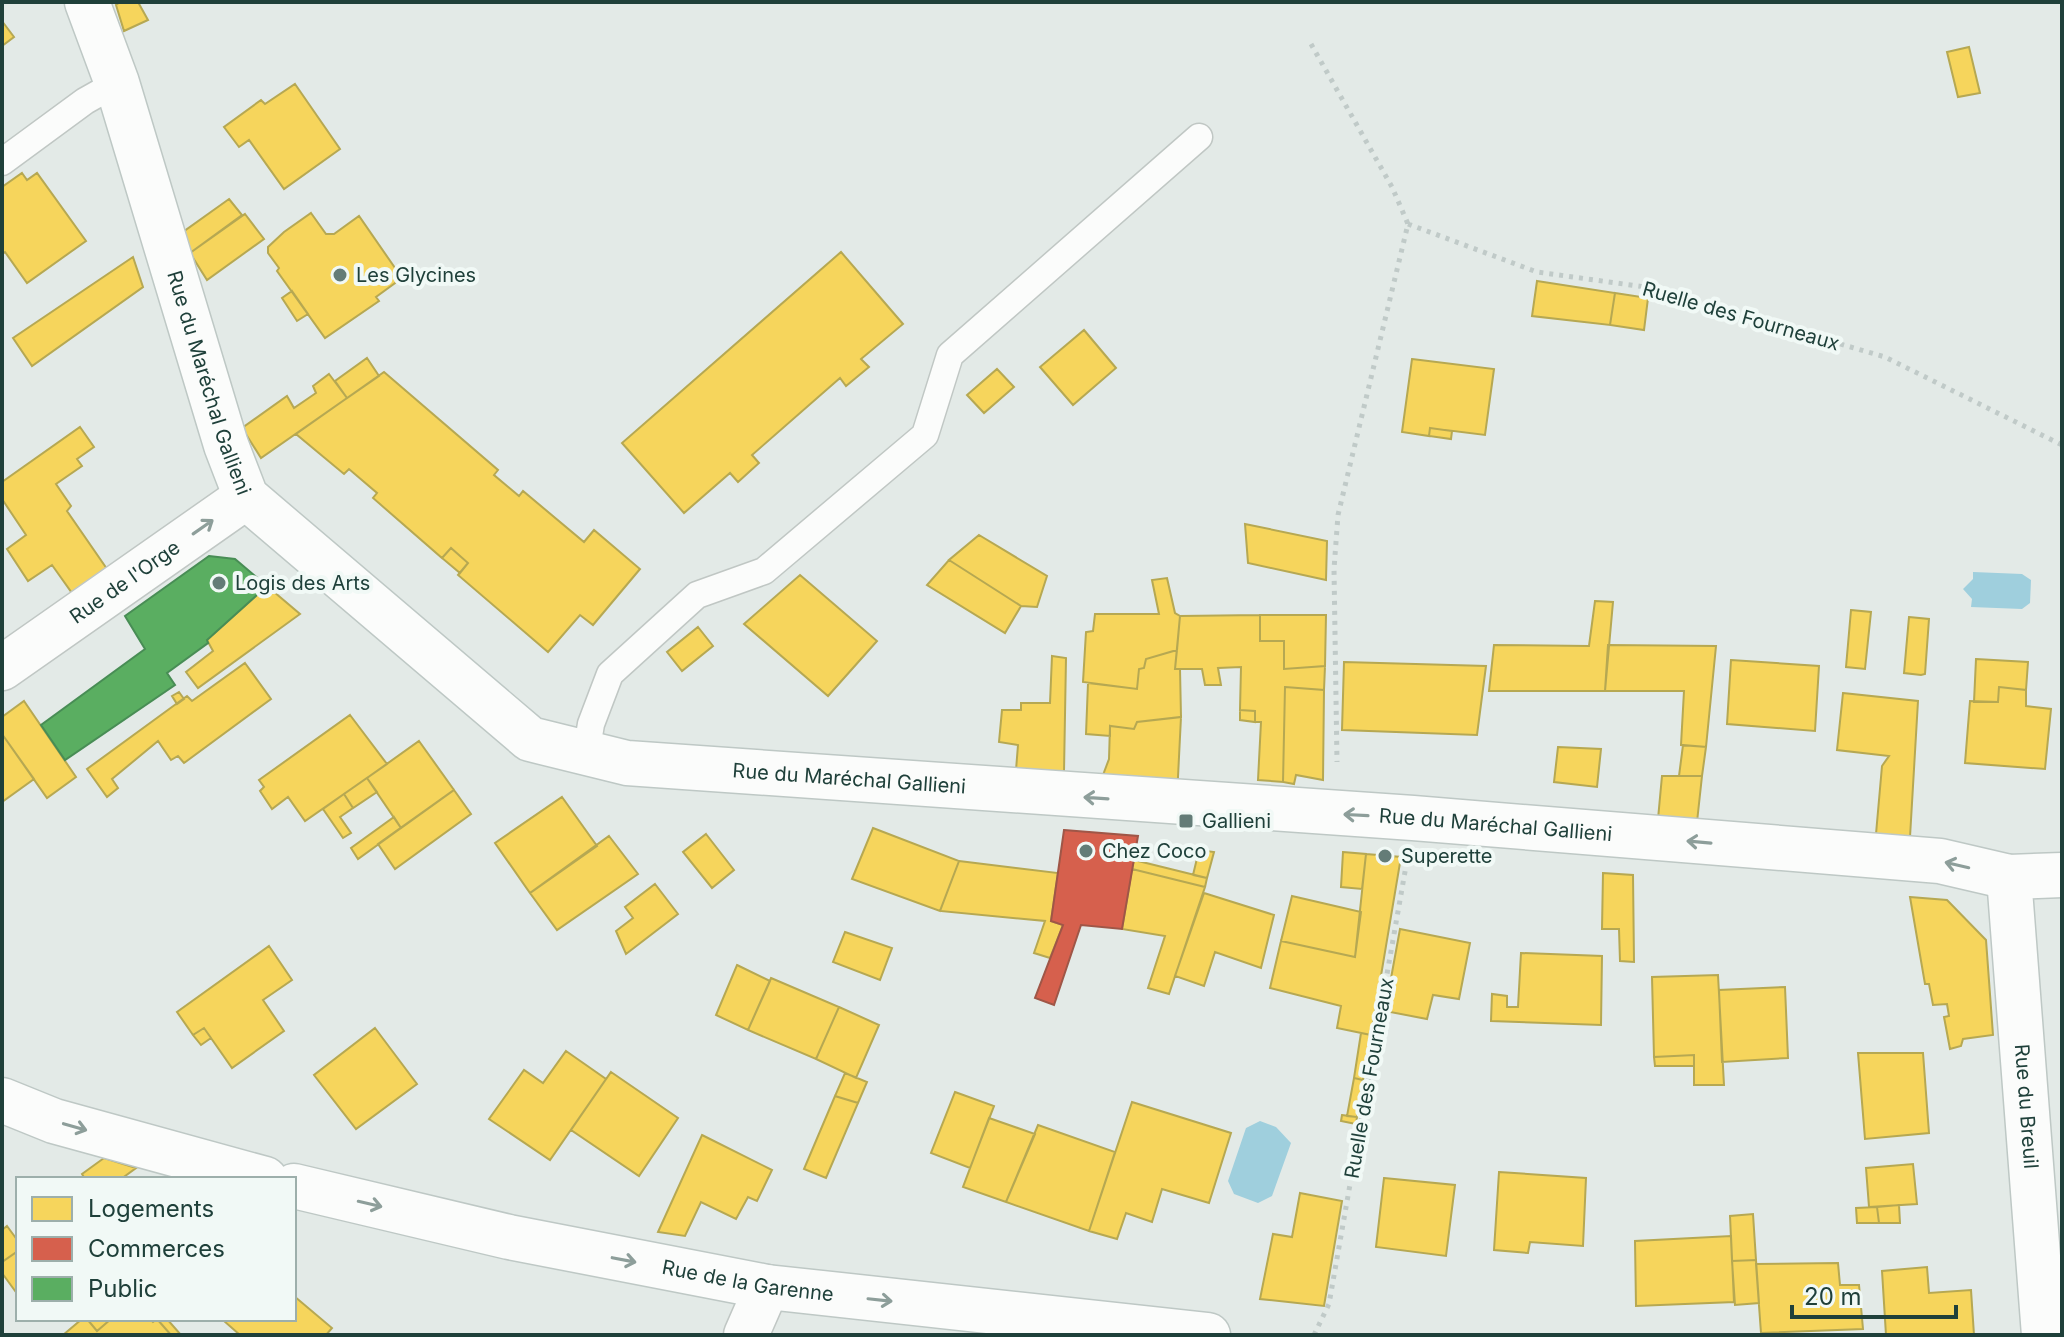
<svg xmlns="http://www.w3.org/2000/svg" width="2064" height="1337" font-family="Inter,sans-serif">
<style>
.water{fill:#9fcfdd}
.homes{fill:#f6d55c;stroke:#b6a852;stroke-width:2}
.shops{fill:#d6604d;stroke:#9f5647;stroke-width:2}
.public{fill:#5aae61;stroke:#488d55;stroke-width:2}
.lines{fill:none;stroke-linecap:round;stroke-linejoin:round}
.lane-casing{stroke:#c0c7c4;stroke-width:29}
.street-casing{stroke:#c0c7c4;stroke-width:47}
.secondary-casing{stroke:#bec8c5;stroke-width:47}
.path{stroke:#c0cac8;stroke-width:5;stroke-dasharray:4 6;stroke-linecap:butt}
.lane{stroke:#fbfcfb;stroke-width:26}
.street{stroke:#fbfcfb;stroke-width:44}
.secondary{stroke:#fbfcfb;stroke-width:44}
.oneway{stroke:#8d9e9a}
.poi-dot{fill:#647c77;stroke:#f1f9f6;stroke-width:3}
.labels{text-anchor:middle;stroke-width:8;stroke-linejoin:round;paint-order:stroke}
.poi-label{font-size:20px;fill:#1f403a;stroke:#f1f9f6;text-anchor:start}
.street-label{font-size:20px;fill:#1f403a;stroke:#f1f9f6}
</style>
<rect width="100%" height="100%" fill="#e3eae7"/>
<path class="water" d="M 1973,572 L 2022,574 L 2031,580 L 2030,603 L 2022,609 L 1971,607 L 1972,599 L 1963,589 L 1973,579 Z
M 1260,1121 L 1276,1127 L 1291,1143 L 1272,1196 L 1258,1203 L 1234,1194 L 1228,1181 L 1246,1128 Z"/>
<path class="homes" d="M 120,2 L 138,2 L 148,20 L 124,31 L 116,5 Z
M 2,21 L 14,37 L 2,46 Z
M 1969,47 L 1980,93 L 1958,97 L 1947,52 Z
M 295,84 L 340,149 L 284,189 L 249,140 L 239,147 L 224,127 L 261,100 L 265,104 Z
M 22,173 L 27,180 L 37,173 L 86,241 L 27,283 L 5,252 L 2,254 L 2,187 Z
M 229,199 L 242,215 L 190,253 L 183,232 Z
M 311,213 L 326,234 L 334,234 L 359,216 L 402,278 L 376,297 L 379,301 L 325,338 L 277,271 L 279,268 L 268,253 L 268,247 L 284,232 Z
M 245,214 L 264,239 L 207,280 L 190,253 Z
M 841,252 L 903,324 L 861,359 L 869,367 L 846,386 L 840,378 L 752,455 L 759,463 L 738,482 L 730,473 L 684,513 L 622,443 Z
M 133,257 L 143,287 L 32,366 L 13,338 Z
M 1537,281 L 1615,293 L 1610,325 L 1532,316 Z
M 292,291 L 308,314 L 297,321 L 282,298 Z
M 1615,293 L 1648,298 L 1644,330 L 1610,325 Z
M 1084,330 L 1116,368 L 1073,405 L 1040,367 Z
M 367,358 L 379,376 L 347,398 L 335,381 Z
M 1412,359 L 1494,369 L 1485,435 L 1430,428 L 1429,436 L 1402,432 Z
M 997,369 L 1014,387 L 984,413 L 967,395 Z
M 384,372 L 498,470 L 494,475 L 519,496 L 523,491 L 584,542 L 594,530 L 640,569 L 593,625 L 580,615 L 548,652 L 458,575 L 468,563 L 451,548 L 442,558 L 373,498 L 377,493 L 349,469 L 344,474 L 296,434 Z
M 329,374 L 347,398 L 261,458 L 242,428 L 287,396 L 294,408 L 316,393 L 313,386 Z
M 80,427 L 94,447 L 77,459 L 82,466 L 56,484 L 71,506 L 67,511 L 107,569 L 72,593 L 52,565 L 28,581 L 7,549 L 26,535 L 2,499 L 2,482 Z
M 1430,428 L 1452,431 L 1451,439 L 1429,436 Z
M 1245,524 L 1327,541 L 1326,580 L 1248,563 Z
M 979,535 L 1047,576 L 1037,607 L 1021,606 L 949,560 Z
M 451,548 L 468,563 L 460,573 L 442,558 Z
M 949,560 L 1021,606 L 1005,633 L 927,585 Z
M 800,575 L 877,641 L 828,696 L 744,624 Z
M 1167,578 L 1175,613 L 1180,616 L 1177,650 L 1146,659 L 1144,668 L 1139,669 L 1137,689 L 1083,682 L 1086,632 L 1093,631 L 1095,614 L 1159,614 L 1152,580 Z
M 267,586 L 300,614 L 198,688 L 186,672 L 213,651 L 207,640 Z
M 1595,601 L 1613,602 L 1605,691 L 1489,691 L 1494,645 L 1589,646 Z
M 1851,610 L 1871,612 L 1865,669 L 1846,667 Z
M 1260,615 L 1260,641 L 1284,641 L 1284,669 L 1325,666 L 1324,690 L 1285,687 L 1283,782 L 1258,780 L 1261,722 L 1255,722 L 1255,711 L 1240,710 L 1241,667 L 1218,668 L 1221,685 L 1205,685 L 1202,669 L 1175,669 L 1180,616 Z
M 1260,615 L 1326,615 L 1325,666 L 1284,669 L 1284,641 L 1260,641 Z
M 1909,617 L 1929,619 L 1925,674 L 1921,675 L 1904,673 Z
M 698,627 L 713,646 L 682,671 L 667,652 Z
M 1608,645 L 1716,646 L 1706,747 L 1681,745 L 1684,691 L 1605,691 Z
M 1177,650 L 1175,669 L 1180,669 L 1181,717 L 1137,722 L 1134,729 L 1110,726 L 1110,736 L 1086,734 L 1088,683 L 1137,689 L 1139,669 L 1144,668 L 1146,659 Z
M 1052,656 L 1066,658 L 1064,772 L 1016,770 L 1018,745 L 999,742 L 1002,710 L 1021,710 L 1021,703 L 1050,703 Z
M 1976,659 L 2028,662 L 2026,690 L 1999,687 L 1998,702 L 1974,702 Z
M 1731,660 L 1819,666 L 1815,731 L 1727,724 Z
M 1344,662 L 1486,666 L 1477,735 L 1342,730 Z
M 245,663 L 271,699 L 184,763 L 178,756 L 171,760 L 158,741 L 112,779 L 118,788 L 107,797 L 87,769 L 187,696 L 192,701 Z
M 1285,687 L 1324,690 L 1323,780 L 1296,775 L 1294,784 L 1283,782 Z
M 1999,687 L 2026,690 L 2026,706 L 2051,709 L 2045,769 L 1965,763 L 1970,701 L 1998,702 Z
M 179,692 L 184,699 L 177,704 L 172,696 Z
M 1843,693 L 1918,701 L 1910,837 L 1876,834 L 1882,766 L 1889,756 L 1837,750 Z
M 24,701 L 76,777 L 47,798 L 2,734 L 2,717 Z
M 1240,710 L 1255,711 L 1255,722 L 1240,720 Z
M 350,715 L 387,764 L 305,821 L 288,797 L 272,809 L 260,791 L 264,787 L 259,780 Z
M 1181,717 L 1177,797 L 1103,775 L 1109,759 L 1110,726 L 1134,729 L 1137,722 Z
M 2,734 L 34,779 L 2,802 Z
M 419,741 L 454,790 L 401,828 L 367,778 Z
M 1683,745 L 1706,747 L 1702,776 L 1679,776 Z
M 1558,747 L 1601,749 L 1597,787 L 1554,782 Z
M 1662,776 L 1702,776 L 1697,822 L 1658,819 Z
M 367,778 L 377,792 L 353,808 L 344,794 Z
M 454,790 L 471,814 L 395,869 L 378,844 Z
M 344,794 L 353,808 L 340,817 L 351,833 L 343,838 L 323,809 Z
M 562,797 L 597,846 L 530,893 L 495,843 Z
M 394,817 L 401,828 L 358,859 L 351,848 Z
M 873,828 L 959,861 L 940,911 L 852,879 Z
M 706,834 L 734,870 L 712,888 L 683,852 Z
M 609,836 L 638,874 L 557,930 L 530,893 Z
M 1199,850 L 1214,852 L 1207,878 L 1193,875 Z
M 1343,852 L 1366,854 L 1362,889 L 1341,887 Z
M 1366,854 L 1401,857 L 1371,1035 L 1337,1028 L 1341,1006 L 1270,988 L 1281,941 L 1355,957 Z
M 1134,860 L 1207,878 L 1205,887 L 1132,869 Z
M 959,861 L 1058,873 L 1051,921 L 1063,925 L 1050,958 L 1034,953 L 1045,921 L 940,911 Z
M 1132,869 L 1205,887 L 1169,994 L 1148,988 L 1165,936 L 1122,929 Z
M 1603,873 L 1633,875 L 1634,962 L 1620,961 L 1619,929 L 1602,929 Z
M 655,884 L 678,914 L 626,954 L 616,931 L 633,918 L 625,907 Z
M 1204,893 L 1274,915 L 1261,968 L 1215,952 L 1204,986 L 1175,976 Z
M 1292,896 L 1361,912 L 1355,957 L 1281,941 Z
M 1910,897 L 1947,900 L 1986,940 L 1993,1035 L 1963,1039 L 1961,1046 L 1950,1049 L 1944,1017 L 1949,1016 L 1947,1004 L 1933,1005 L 1929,984 L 1925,984 Z
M 1400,929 L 1470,943 L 1459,999 L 1433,995 L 1427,1019 L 1385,1011 Z
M 845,932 L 892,948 L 880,980 L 833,962 Z
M 269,946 L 292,980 L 263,1000 L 284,1031 L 232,1068 L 204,1028 L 193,1035 L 177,1012 Z
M 1521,953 L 1602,956 L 1601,1025 L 1491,1021 L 1492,994 L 1507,996 L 1507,1007 L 1518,1007 Z
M 737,965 L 770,981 L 748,1030 L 716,1015 Z
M 1718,975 L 1724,1085 L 1694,1085 L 1694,1055 L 1654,1057 L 1652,977 Z
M 771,978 L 839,1007 L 816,1059 L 748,1030 Z
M 1785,987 L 1788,1058 L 1722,1062 L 1719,990 Z
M 839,1007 L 879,1025 L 856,1078 L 816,1059 Z
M 204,1028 L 211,1038 L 201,1045 L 193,1035 Z
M 375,1028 L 417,1084 L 356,1129 L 314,1075 Z
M 1361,1033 L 1371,1035 L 1363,1080 L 1354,1078 Z
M 566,1051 L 606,1079 L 550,1160 L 489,1119 L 524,1070 L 543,1083 Z
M 1858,1053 L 1923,1053 L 1929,1133 L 1865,1139 Z
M 1694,1055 L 1694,1066 L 1655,1066 L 1654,1057 Z
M 611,1072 L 678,1118 L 639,1176 L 571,1130 Z
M 845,1073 L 867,1082 L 858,1103 L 835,1096 Z
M 1354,1078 L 1363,1080 L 1357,1117 L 1347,1116 Z
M 955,1092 L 994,1106 L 970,1168 L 931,1153 Z
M 835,1096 L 858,1103 L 826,1178 L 804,1169 Z
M 1132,1102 L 1231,1133 L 1209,1203 L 1162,1189 L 1152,1222 L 1126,1213 L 1117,1239 L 1089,1231 Z
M 1342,1115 L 1357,1117 L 1356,1124 L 1341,1121 Z
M 989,1118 L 1035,1134 L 1006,1202 L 963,1187 Z
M 1038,1125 L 1115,1152 L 1089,1231 L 1006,1202 Z
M 702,1135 L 772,1170 L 757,1201 L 748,1197 L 736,1219 L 701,1202 L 685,1236 L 658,1232 Z
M 104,1158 L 136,1168 L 121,1179 L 85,1179 L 82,1174 Z
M 1913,1164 L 1917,1204 L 1869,1207 L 1866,1168 Z
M 1499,1172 L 1586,1178 L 1583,1246 L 1530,1242 L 1528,1253 L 1494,1250 Z
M 1384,1178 L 1455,1185 L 1446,1256 L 1376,1247 Z
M 1300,1193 L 1342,1201 L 1324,1306 L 1260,1299 L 1273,1234 L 1292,1237 Z
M 1899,1205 L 1900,1223 L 1879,1223 L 1877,1207 Z
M 1877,1207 L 1879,1223 L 1857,1223 L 1856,1208 Z
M 1753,1214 L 1756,1260 L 1732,1261 L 1730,1216 Z
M 7,1226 L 18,1241 L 18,1251 L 2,1262 L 2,1230 Z
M 1731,1236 L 1734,1302 L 1636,1306 L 1635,1241 Z
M 18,1251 L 18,1295 L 2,1273 L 2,1262 Z
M 1756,1260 L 1759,1303 L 1735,1305 L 1732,1261 Z
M 1838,1263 L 1840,1285 L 1859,1285 L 1863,1329 L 1761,1333 L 1756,1264 Z
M 1927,1267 L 1929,1293 L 1971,1290 L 1974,1335 L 1886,1335 L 1882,1271 Z
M 294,1296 L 332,1328 L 326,1335 L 240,1335 L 224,1321 L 294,1319 Z
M 82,1319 L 87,1319 L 97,1331 L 111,1319 L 150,1319 L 153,1322 L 157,1319 L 171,1335 L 63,1335 Z
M 87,1319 L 111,1319 L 97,1331 Z
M 157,1319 L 167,1319 L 181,1335 L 171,1335 Z"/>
<path class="shops" d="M 1064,830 L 1138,836 L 1122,929 L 1081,925 L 1054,1005 L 1035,998 L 1063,925 L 1051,921 Z"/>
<path class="public" d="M 209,556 L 235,559 L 267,586 L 207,640 L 208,643 L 167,673 L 175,685 L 65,760 L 41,725 L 145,649 L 125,616 Z"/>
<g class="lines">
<defs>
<path id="lane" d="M 2,162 L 85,101 L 117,83
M 586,754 L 591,724 L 610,674 L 697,595 L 764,571 L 925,435 L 950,355 L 1199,137"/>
<g id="street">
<path id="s1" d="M 2,668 L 246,497"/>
<path d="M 746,1335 L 767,1287"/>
</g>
<g id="secondary">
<path id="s2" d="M 87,2 L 117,83 L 226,445 L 246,497 L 530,739 L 627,763 L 1413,818 L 1940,861 L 2009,877 L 2062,875"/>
<path id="s3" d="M 2009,877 L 2044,1335"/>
<path d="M 2,1100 L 54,1121 L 265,1179"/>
<path id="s4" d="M 294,1186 L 509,1237 L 767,1287 L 1208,1335"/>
</g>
</defs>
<use href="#lane" class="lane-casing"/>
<use href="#street" class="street-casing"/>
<use href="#secondary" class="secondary-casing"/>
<path class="path" d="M 1311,44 L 1392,187 L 1408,224 L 1338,515 L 1334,569 L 1337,762
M 1408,224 L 1537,272 L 1645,287 L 1885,357 L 2062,445
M 1314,1335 L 1329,1304 L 1406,866"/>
<use href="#lane" class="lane"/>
<use href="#street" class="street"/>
<use href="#secondary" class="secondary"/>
</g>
<defs><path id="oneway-shaft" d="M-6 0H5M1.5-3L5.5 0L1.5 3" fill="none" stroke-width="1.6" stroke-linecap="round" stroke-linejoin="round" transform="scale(2)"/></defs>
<g class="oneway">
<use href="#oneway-shaft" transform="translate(203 527) rotate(-35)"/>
<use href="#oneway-shaft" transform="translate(1096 798) rotate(-176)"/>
<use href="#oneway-shaft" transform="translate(1356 815) rotate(-177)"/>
<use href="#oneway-shaft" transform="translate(1699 842) rotate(-175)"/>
<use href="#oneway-shaft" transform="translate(1957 865) rotate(-167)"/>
<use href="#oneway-shaft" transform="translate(75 1127) rotate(16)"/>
<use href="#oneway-shaft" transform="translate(370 1204) rotate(13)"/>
<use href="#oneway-shaft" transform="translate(624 1260) rotate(11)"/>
<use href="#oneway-shaft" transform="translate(880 1300) rotate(6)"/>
</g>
<g class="poi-dot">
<circle cx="340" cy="275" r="8"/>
<circle cx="219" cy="583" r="8"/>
<rect x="1178" y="813" width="16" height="16" rx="4"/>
<circle cx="1086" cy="851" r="8"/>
<circle cx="1385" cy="856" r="8"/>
</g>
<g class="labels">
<g class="poi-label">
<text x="356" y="282">Les Glycines</text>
<text x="235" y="590">Logis des Arts</text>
<text x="1202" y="828">Gallieni</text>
<text x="1102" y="858">Chez Coco</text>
<text x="1401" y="863">Superette</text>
</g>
<g class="street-label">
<text transform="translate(1741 316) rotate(16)" y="7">Ruelle des Fourneaux</text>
<text dy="7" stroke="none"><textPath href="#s2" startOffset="400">Rue du Maréchal Gallieni</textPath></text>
<text dy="7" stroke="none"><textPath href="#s1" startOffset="150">Rue de l'Orge</textPath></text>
<text dy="7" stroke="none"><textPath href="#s2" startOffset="1216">Rue du Maréchal Gallieni</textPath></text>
<text dy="7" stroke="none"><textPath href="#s2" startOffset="1864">Rue du Maréchal Gallieni</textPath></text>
<text transform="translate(1369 1078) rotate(-80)" y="7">Ruelle des Fourneaux</text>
<text dy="7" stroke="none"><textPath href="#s3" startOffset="230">Rue du Breuil</textPath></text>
<text dy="7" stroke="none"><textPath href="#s4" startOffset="464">Rue de la Garenne</textPath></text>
</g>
</g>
<rect width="2064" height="1337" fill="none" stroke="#1f403a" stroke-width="8"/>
<rect x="16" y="1177" width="280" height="144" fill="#f1f9f6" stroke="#9dafab" stroke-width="2"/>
<rect x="32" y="1197" width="40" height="24" fill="#f6d55c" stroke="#9dafab" stroke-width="2"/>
<text x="88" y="1217" font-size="24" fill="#1f403a">Logements</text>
<rect x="32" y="1237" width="40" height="24" fill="#d6604d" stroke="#9dafab" stroke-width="2"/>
<text x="88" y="1257" font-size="24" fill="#1f403a">Commerces</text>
<rect x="32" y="1277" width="40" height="24" fill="#5aae61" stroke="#9dafab" stroke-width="2"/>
<text x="88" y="1297" font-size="24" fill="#1f403a">Public</text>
<path d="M1792 1305v12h164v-12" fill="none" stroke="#1f403a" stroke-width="4"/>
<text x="1804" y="1305" font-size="24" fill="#1f403a" stroke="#f1f9f6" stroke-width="6" paint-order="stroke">20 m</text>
</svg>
